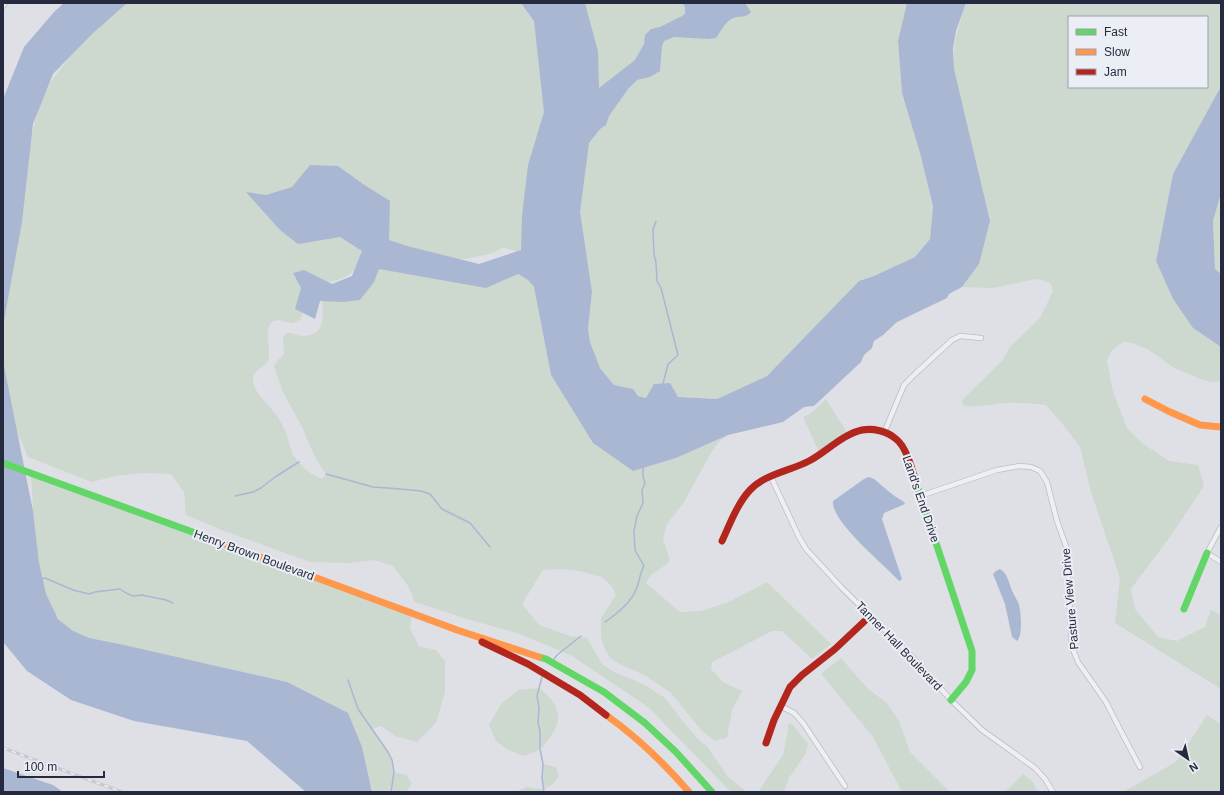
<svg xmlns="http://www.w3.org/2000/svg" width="1224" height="795" font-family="Arial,sans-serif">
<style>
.green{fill:#cdd8cf;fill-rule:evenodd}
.water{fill:#aab7d3}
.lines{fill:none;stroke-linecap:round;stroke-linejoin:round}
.stream{stroke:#aab7d3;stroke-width:1.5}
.street-casing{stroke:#bcbdc3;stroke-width:6}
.street{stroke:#eeeff2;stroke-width:4.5}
.fast{stroke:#63d668;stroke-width:7}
.slow{stroke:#ff974d;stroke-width:7}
.jam{stroke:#b3261e;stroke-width:7}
.rail-casing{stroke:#c7c9cd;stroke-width:3}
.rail{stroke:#eceef5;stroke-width:1.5;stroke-dasharray:4.5;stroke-linecap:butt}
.labels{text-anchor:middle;stroke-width:4;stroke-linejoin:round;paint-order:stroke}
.street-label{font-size:12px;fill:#252a3f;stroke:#eceef5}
</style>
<rect width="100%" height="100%" fill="#dfe0e5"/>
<path class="green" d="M 121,3 L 545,3 L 559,24 L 524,254 L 506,248 L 502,248 L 492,253 L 480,256 L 465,259 L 445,259 L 361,247 C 364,280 331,282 306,286 L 301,319 C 299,320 296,322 293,323 C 286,323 276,316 270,324 C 264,335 272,350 268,361 C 265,368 253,369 253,379 C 252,391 271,407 278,417 C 282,424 286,432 288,439 C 290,446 291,453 296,459 C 303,468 311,475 322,479 L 326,474 L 317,461 L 313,453 L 302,427 L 283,392 L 274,366 L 277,361 L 284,354 L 283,339 L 286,333 C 292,332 297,336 304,336 C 326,336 323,314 322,299 L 377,262 L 486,288 L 518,274 L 528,280 L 534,287 L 551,375 L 593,443 L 633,471 L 676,458 L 728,435 L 718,443 L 711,453 L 684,502 L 667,524 L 663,539 L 670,560 L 666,565 L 652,574 L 646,583 L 680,612 L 701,611 L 729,602 L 767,582 L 831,644 L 812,659 L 782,631 L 772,631 L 712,662 L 711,669 L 723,682 L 742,691 L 732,710 L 727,738 L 715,741 L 702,731 L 671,693 L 646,676 L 620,664 L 610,658 L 605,649 L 601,638 L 601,618 L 616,595 L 613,588 L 602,577 L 579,571 L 562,569 L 543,570 L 522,604 L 539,625 L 570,636 L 587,638 L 602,664 L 614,672 L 643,684 L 665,698 L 689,729 L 700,741 L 707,746 L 728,777 L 747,792 L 731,792 L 648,707 L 572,656 L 520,634 L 467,619 L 415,602 L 408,586 L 393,566 L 374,560 L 349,563 L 310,562 L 224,531 L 186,515 L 184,492 L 171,474 L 142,473 L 115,476 L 92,482 L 28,457 L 15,427 L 3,386 L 3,283 L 21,223 L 31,137 L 39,107 L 51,81 L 74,52 Z
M 585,3 L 907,3 L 898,41 L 902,93 L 920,153 L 933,206 L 930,239 L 915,257 L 874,276 L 859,281 L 767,376 L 717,399 L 678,397 L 647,398 L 638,396 L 632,389 L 614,385 L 600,368 L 590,342 L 588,329 L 592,292 L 579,212 L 584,112 L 598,51 Z
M 966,3 L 1221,3 L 1221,89 L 1219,91 L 1173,174 L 1156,261 L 1173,299 L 1193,328 L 1221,347 L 1221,381 L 1212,382 L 1203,380 L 1174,368 L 1149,350 L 1132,343 L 1124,342 L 1117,346 L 1111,352 L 1107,361 L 1113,392 L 1127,428 L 1142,443 L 1169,461 L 1198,465 L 1204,486 L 1172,534 L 1131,589 L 1135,609 L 1158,637 L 1177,641 L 1205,627 L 1211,610 L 1221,615 L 1221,689 L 1115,623 L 1120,578 L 1091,492 L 1080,447 L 1065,427 L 1046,405 C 1033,404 1020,402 1007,403 C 993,403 977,409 963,405 L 962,400 L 1002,361 L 1010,347 L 1040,318 L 1053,291 L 1051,284 L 1043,280 L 1036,279 L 993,288 L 962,287 L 979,264 L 960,95 C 958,86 954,77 954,68 C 952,45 959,25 966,3 ZM 1069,17 L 1207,17 L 1207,87 L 1069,87 Z
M 1221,193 L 1221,274 L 1215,270 L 1213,221 Z
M 826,399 L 849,436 L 820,454 L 803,417 L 813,412 Z
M 30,472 L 355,591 L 413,609 L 410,628 L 419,646 L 436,650 L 445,661 L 445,692 L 436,723 L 417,742 L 395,736 L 381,726 L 372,729 L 388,752 L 392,760 L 394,772 L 406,775 L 412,783 L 406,792 L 373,792 L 364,766 L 242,673 L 213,665 L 86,639 L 72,631 L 61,622 L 43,596 L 31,526 L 33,512 L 32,487 Z
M 841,658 L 868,689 L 886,702 L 899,721 L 910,752 L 950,792 L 902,792 L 873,737 L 821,674 Z
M 539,688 C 557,702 565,716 551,736 C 548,740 545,745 541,748 C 536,752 529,754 523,756 L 507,749 L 496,741 L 489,725 L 501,704 L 519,690 Z
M 1207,715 L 1221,725 L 1221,792 L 1123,792 L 1176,762 Z
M 788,723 L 792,724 L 808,744 L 805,755 L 789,778 L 784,792 L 758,792 L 783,755 L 788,731 Z
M 543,764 L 556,767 L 559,776 L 552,785 L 544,789 L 544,792 L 515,792 L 527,787 L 543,789 L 542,778 Z
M 1023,774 L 1032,781 L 1038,792 L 1005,792 Z"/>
<path class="water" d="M 64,3 L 127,3 L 92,34 L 53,74 L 33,124 L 22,222 L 3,326 L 3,99 L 24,47 L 54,12 Z
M 521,3 L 585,3 L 598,51 L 599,88 L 635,60 L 644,44 L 645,35 L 651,29 L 660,27 L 682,16 L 685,14 L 685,7 L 683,3 L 745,3 L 751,12 C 746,18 739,16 733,18 C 725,22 721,31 716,38 L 708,39 L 674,37 L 664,41 L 662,46 L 660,71 L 650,77 L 637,80 L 628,89 L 609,116 L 606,125 L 600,129 L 589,143 L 580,212 L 592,292 L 588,329 L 590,342 L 600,368 L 614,385 L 633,389 L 638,396 L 646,398 L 654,384 L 670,383 L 678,397 L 717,399 L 767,376 L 859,281 L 874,276 L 915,257 L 930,239 L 933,206 L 920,153 L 902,93 L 898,41 L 907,3 L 966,3 L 956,31 L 953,49 L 954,69 L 990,221 L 979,264 L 962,287 L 949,294 L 947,298 L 897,322 L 883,335 L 874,341 L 872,348 L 864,355 L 861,362 L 814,406 L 804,407 L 783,422 L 728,435 L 676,458 L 633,471 L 593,443 L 551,375 L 534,287 L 528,280 L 518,274 L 486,288 L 379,269 L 374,282 L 360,300 L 343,302 L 320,301 L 315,319 L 295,309 L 301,288 L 293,273 L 304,270 L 332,284 L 352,276 L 362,251 L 340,237 L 298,244 L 280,230 L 246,192 L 266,195 L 292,187 L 310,165 L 338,166 L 363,184 L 390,201 L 389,240 L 407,246 L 479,264 L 521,250 L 522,216 L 528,165 L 544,112 L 534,21 Z
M 1221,89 L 1221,193 L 1213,221 L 1215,269 L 1221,274 L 1221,347 L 1193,328 L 1173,299 L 1156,261 L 1173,174 L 1219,90 Z
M 3,361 L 33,511 L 39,563 L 46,594 L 58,619 L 73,631 L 89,638 L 124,645 L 287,682 L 348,713 L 362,747 L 372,792 L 306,792 L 247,741 L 134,721 L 71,700 L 27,671 L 3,642 Z
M 869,477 L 874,479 L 893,495 L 904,502 L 905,504 L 884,513 L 882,519 L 902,579 L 900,581 L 898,580 C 884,564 831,522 833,501 L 864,479 Z
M 1000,569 C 1007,573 1008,580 1011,588 C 1013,594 1017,599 1019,605 C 1021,613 1023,635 1017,641 L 1012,637 L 1005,604 L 993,574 L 996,571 Z
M 3,768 L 53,785 L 63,792 L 3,792 Z"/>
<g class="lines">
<path class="stream" d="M 656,221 L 653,230 L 654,254 L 656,263 L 657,281 L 661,288 L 678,355 L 668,364 L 663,384
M 326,474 L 373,487 L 401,489 L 421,491 L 430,494 L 442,509 L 470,523 L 490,547
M 235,496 L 253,492 L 261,488 L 275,477 L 299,462
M 41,579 L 45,578 L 73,590 L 89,594 L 95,592 L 120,589 L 126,593 L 133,596 L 142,595 L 166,600 L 173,603
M 605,622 C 618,613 632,602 637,587 C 640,580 640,572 644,566 L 635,550 L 634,531 L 637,516 L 643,503 L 642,490 L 645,483 L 643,477 L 643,468
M 554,659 L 557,655 L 581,636
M 542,677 L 537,696 L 539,708 L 538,723 L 540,731 L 540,749 L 543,764 L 542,778 L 544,792
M 348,680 L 358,709 L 388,752 L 392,760 L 394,772 L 391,792"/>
<defs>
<path id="street" d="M 3,6 L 5,3
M 884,433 L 904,385 L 916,373 L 952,340 L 960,336 L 981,338
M 771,477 L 799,537 L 806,549 L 841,587 L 915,660 L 951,700 L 982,730 L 1035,768 L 1045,779 L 1053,792
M 920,496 L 997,470 L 1019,466 L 1031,467 L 1040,471 L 1047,482 L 1057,521 L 1066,546 L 1072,647 L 1078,662 L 1106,702 L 1124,737 L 1140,767
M 1221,527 L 1207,553 L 1221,562
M 781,706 L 794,713 L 803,723 L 845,786"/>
</defs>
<use href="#street" class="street-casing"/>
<use href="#street" class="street"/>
<path class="fast" d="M 3,463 L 220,542
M 917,486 L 972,651 L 972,670 L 966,682 L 951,700
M 1184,609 L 1207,553
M 539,657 L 546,659 L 604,692 L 645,723 L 676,752 L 712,792"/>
<path class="slow" d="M 1145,399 L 1168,411 L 1200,425 L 1221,427
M 220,542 L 457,630 L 539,657
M 606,715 C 637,737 664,763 689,792"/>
<path class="jam" d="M 722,541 C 730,524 737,504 750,490 C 765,474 790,471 809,461 C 826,452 843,434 862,430 C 873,428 887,431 896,439 C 907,447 913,473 917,486
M 482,642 L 528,664 L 580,695 L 606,715
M 766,743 L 774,720 L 790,687 L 802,675 L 835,649 L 870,616"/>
<defs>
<path id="rail" d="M 3,748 L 122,792"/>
</defs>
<use href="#rail" class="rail-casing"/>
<use href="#rail" class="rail"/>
</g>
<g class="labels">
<g class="street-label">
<text transform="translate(921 499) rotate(71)" y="4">Land's End Drive</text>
<text transform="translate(254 555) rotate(20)" y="4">Henry Brown Boulevard</text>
<text transform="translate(1070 599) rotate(-95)" y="4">Pasture View Drive</text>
<text transform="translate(899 646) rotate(46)" y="4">Tanner Hall Boulevard</text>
</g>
</g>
<rect width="1224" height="795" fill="none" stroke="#252a3f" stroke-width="8"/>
<rect x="1068" y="16" width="140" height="72" fill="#eceef5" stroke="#9ca0ac"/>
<rect x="1076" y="29" width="20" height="6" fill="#63d668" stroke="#9ca0ac"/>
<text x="1104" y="36" font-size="12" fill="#252a3f">Fast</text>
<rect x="1076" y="49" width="20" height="6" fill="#ff974d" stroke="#9ca0ac"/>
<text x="1104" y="56" font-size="12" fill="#252a3f">Slow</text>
<rect x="1076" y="69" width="20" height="6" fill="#b3261e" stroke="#9ca0ac"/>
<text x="1104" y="76" font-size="12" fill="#252a3f">Jam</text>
<g transform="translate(1188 759) rotate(146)" stroke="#eceef5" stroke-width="3" paint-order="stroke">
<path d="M0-3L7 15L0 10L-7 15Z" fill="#252a3f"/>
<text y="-6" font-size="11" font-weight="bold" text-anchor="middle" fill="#252a3f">N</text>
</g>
<path d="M18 771v6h86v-6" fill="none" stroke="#252a3f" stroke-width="2"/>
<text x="24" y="771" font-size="12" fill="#252a3f" stroke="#eceef5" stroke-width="3" paint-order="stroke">100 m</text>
</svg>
